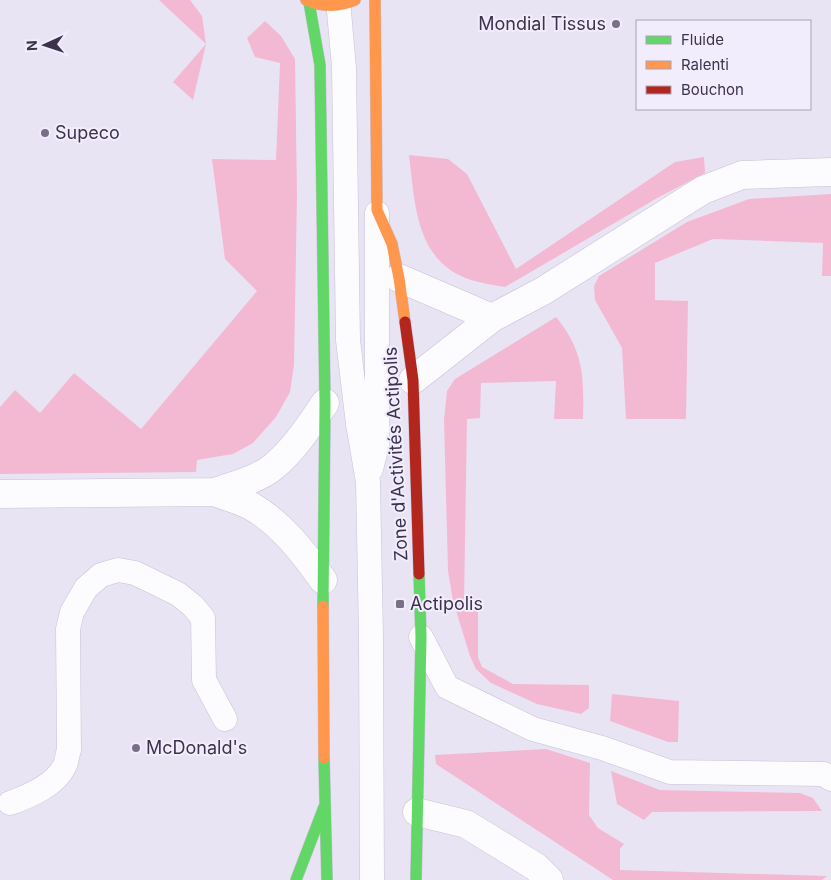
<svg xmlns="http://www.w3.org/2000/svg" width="831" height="880" font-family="Inter,sans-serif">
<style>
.green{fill:#f3b9d2}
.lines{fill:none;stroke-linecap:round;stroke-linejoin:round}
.lane-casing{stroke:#c7c1d5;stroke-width:25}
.street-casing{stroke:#c7c1d5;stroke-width:29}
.fast-casing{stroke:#c7c1d5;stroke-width:12}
.slow-casing{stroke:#c7c1d5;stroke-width:12}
.jam-casing{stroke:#c7c1d5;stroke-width:12}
.lane{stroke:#fcfbfd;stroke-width:24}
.street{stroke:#fcfbfd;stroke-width:28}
.fast{stroke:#63d668;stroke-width:11}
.slow{stroke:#ff974d;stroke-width:11}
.jam{stroke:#b3261e;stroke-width:11}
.poi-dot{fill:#797088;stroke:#f2edfc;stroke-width:2}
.labels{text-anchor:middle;stroke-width:4;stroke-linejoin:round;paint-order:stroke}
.poi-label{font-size:18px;fill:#3c324e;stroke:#f2edfc;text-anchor:start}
.street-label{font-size:18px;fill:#3c324e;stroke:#f2edfc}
</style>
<rect width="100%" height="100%" fill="#e9e4f4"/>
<path class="green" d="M 159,0 L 190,0 L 202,16 L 206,44 L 193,100 L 173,82 L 206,44 Z
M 265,21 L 281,36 L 295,59 L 297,196 L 294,365 L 290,392 L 276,417 L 253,443 L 233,454 L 197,460 L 196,472 L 0,474 L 0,407 L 15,390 L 40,413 L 74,373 L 141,429 L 257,291 L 225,259 L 212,159 L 276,160 L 280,63 L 255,57 L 247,38 Z
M 409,155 L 448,159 L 467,174 L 516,269 L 675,162 L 704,157 L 705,173 L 659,197 L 505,287 C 493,285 481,283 471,280 C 415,262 415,203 409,155 Z
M 831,194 L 831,276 L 822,276 L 823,243 L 713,239 L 655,263 L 655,300 L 688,301 L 686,419 L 626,419 L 622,348 L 595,300 L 594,286 L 599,276 L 687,222 L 749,199 Z
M 556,317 C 584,351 584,377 583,419 L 554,419 L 556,381 L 481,383 L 480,418 L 467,419 L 464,603 L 478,601 L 478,657 L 482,667 L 513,684 L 589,685 L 589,708 L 581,714 L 537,704 L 491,683 L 476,669 L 470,656 L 453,601 L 448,571 L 444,420 L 447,391 L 455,379 Z
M 612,694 L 679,701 L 678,742 L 668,742 L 610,721 Z
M 546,749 L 590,763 L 589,815 L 598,828 L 624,844 L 620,849 L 620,870 L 827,876 L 822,880 L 613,880 L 436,764 L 435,755 Z
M 611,771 L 660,790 L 800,793 L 813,798 L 822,811 L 652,812 L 644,820 L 617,804 Z"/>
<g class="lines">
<defs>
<path id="lane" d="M 338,0 L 344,68 L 348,340 L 358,424 L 368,482 L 371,637 L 372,880
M 371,469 L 377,445 L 377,213
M 421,637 L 447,687 L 533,729 L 602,748 L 670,772 L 824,774 L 831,779
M 10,803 C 30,796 56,785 65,765 C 67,761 67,755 69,750 L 68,629 L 72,612 L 86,588 L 101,575 L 118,570 L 135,573 L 178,594 L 193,606 L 203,618 L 204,680 L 225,719"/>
<path id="street" d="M 399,278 L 492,318
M 413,380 L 492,318 L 543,291 L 703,190 L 742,175 L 831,172
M 215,492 C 227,497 240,500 251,506 C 281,523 304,553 323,580
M 0,494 L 215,492 C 234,485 257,480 273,467 C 294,450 310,425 325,403
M 417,812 L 466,824 L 536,867 L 549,880"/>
<path id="fast" d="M 309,2 L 320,65 L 325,403 L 323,606
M 324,758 L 327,880
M 296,880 L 324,807
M 416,880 L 421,637 L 419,574"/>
<path id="slow" d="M 306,0 C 322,7 339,7 355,0
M 375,0 L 377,210 L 392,244 L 399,278 L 405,322
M 323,606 L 324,758"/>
<path id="jam" d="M 405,322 L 413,380 L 419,574"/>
</defs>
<use href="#lane" class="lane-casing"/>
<use href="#street" class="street-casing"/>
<use href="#fast" class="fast-casing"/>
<use href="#slow" class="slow-casing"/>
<use href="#jam" class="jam-casing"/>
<use href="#lane" class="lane"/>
<use href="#street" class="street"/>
<use href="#fast" class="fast"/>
<use href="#slow" class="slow"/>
<use href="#jam" class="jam"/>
</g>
<g class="poi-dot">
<circle cx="616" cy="24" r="5"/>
<circle cx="45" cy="133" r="5"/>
<rect x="395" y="599" width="10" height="10" rx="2.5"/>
<circle cx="136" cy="748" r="5"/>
</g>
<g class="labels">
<g class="poi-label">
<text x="606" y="30" text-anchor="end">Mondial Tissus</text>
<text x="55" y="139">Supeco</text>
<text x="410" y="610">Actipolis</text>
<text x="146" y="754">McDonald's</text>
</g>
<g class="street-label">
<text transform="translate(396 454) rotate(-93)" y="6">Zone d'Activités Actipolis</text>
</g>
</g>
<rect x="636" y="20" width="175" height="90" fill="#f2edfc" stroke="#a9a2b6"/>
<rect x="646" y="36" width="25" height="8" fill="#63d668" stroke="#a9a2b6"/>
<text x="681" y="45" font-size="15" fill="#3c324e">Fluide</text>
<rect x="646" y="61" width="25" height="8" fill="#ff974d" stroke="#a9a2b6"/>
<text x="681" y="70" font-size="15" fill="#3c324e">Ralenti</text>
<rect x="646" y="86" width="25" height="8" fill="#b3261e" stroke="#a9a2b6"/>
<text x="681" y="95" font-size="15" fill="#3c324e">Bouchon</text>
<g transform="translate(45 45) rotate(267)" stroke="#f2edfc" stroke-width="4" paint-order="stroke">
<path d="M0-4L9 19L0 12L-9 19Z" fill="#3c324e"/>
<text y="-8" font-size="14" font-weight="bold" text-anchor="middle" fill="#3c324e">N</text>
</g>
</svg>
